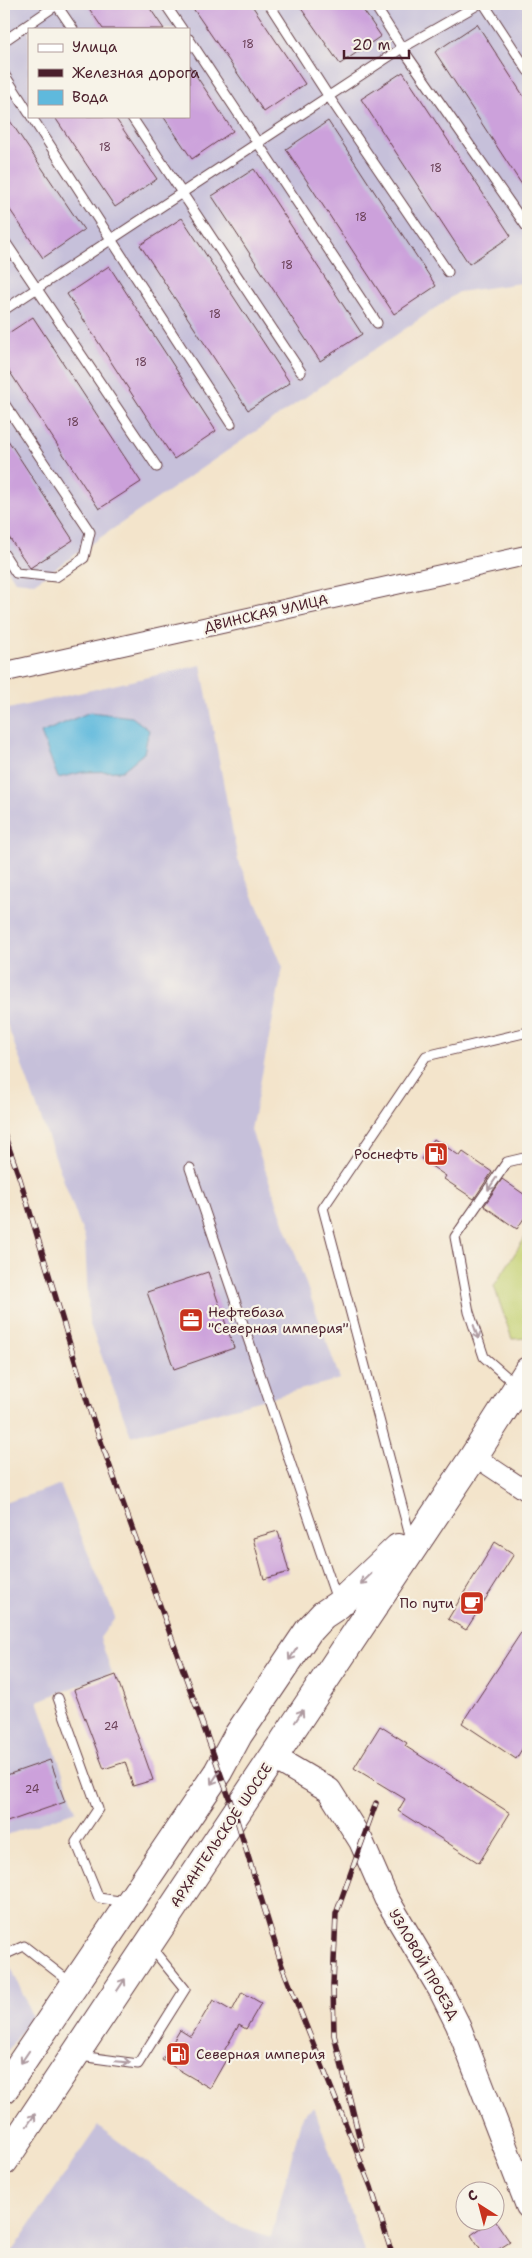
<svg xmlns="http://www.w3.org/2000/svg" width="532" height="2258" font-family="'Shantell Sans',sans-serif">
<style>
.industrial{fill:#c6c0da;fill-rule:evenodd}
.green{fill:#c5d273;stroke:#88784f}
.water{fill:#5fb9dd;stroke:#546c84}
.building{fill:#cca1db}
.lines{fill:none;stroke-linecap:round;stroke-linejoin:round}
.service-casing{stroke:#633d43;stroke-width:11}
.minor-casing{stroke:#633d43;stroke-width:21}
.tertiary-casing{stroke:#633d43;stroke-width:26}
.primary-casing{stroke:#633d43;stroke-width:30}
.service{stroke:#fff;stroke-width:9}
.minor{stroke:#fff;stroke-width:19}
.tertiary{stroke:#fff;stroke-width:24}
.primary{stroke:#fff;stroke-width:28}
.rail-casing{stroke:#4a1f2b;stroke-width:5.5}
.rail{stroke:#f7f3e8;stroke-width:4;stroke-dasharray:11;stroke-linecap:butt}
.oneway{stroke:#ae9aa0}
.labels{text-anchor:middle;stroke-width:4.5;stroke-linejoin:round;paint-order:stroke}
.number-label{font-size:11px;fill:#6a4057}
.street-label{font-size:14px;fill:#4a1f2b;stroke:#f7f3e8}
.poi-label{font-size:14px;fill:#4a1f2b;stroke:#f7f3e8;text-anchor:end}
</style>
<rect width="100%" height="100%" fill="#f7f3e8"/>
<filter id="ink" filterUnits="userSpaceOnUse"><feTurbulence type="fractalNoise" baseFrequency=".02" numOctaves="2"/><feDisplacementMap in="SourceGraphic" scale="10" xChannelSelector="R" yChannelSelector="G"/><feConvolveMatrix kernelMatrix="1 2 1 2 8 2 1 2 1" color-interpolation-filters="sRGB"/></filter>
<filter id="wash" filterUnits="userSpaceOnUse"><feTurbulence type="fractalNoise" baseFrequency=".0096" numOctaves="4" result="noise"/><feDisplacementMap in="SourceGraphic" scale="20" xChannelSelector="R" yChannelSelector="G"/><feGaussianBlur stdDeviation="1.12" result="paint"/><feColorMatrix in="noise" values="0 0 0 0 0 0 0 0 0 0 0 0 0 0 0 0 0 1.4 0 .05"/><feComposite in="paint" operator="in"/></filter>
<g filter="url(#wash)">
<rect width="100%" height="100%" fill="#f3e4cb"/>
<path class="industrial" d="M 4,4 L 528,4 L 528,279 L 521,283 L 459,292 L 34,583 L 15,581 L 4,564 ZM 29,29 L 189,29 L 189,116 L 29,116 Z
M 201,665 L 238,860 L 283,967 L 251,1130 L 340,1379 L 131,1436 L 89,1322 L 85,1239 L 4,1016 L 4,710 Z
M 60,1485 L 115,1617 L 100,1638 L 112,1673 L 38,1701 L 76,1811 L 4,1836 L 4,1503 Z
M 4,1950 L 32,2016 L 4,2056 Z
M 314,2107 L 365,2254 L 10,2254 L 98,2126 L 227,2222 L 271,2237 L 302,2116 Z"/>
<path class="green" d="M 528,1233 L 528,1338 L 512,1339 L 494,1286 Z"/>
<path class="water" d="M 90,712 L 132,717 L 149,730 L 144,753 L 122,771 L 83,772 L 58,778 L 41,733 Z"/>
<g id="blocks">
<path class="building" d="M 86,4 L 147,4 L 164,29 L 103,29 Z
M 190,4 L 251,4 L 305,84 L 264,112 Z
M 298,4 L 359,4 L 381,36 L 340,64 Z
M 477,24 L 528,103 L 528,194 L 435,52 Z
M 189,65 L 233,131 L 192,159 L 163,116 L 189,116 Z
M 403,72 L 511,236 L 469,264 L 361,99 Z
M 4,112 L 84,230 L 43,258 L 4,201 Z
M 54,116 L 114,116 L 157,179 L 115,207 Z
M 328,121 L 436,286 L 394,314 L 286,149 Z
M 254,169 L 362,334 L 320,361 L 212,196 Z
M 182,218 L 290,383 L 248,410 L 140,245 Z
M 109,266 L 216,431 L 174,459 L 67,294 Z
M 33,317 L 141,482 L 99,509 L 4,363 L 4,336 Z
M 4,434 L 73,540 L 30,568 L 4,530 Z
M 434,1139 L 460,1156 L 463,1152 L 492,1172 L 474,1199 L 444,1179 L 446,1176 L 421,1159 Z
M 502,1179 L 528,1197 L 528,1212 L 517,1229 L 484,1206 Z
M 208,1272 L 234,1348 L 174,1369 L 147,1292 Z
M 278,1531 L 289,1572 L 264,1579 L 253,1538 Z
M 495,1542 L 514,1554 L 466,1630 L 448,1619 Z
M 528,1622 L 528,1739 L 516,1759 L 462,1723 Z
M 116,1675 L 153,1780 L 133,1786 L 125,1762 L 104,1769 L 74,1690 Z
M 380,1726 L 407,1743 L 405,1746 L 510,1813 L 479,1863 L 398,1811 L 405,1799 L 354,1768 Z
M 50,1760 L 65,1802 L 4,1823 L 4,1776 Z
M 242,1992 L 261,2003 L 246,2029 L 239,2025 L 221,2056 L 227,2058 L 210,2088 L 162,2060 L 180,2030 L 191,2037 L 213,2000 L 232,2011 Z
M 494,2219 L 510,2242 L 491,2254 L 483,2254 L 471,2235 Z"/>
</g>
</g>
<g filter="url(#ink)">
<use href="#blocks" fill-opacity="0" stroke="#633d43" stroke-width="1"/>
<g class="lines">
<defs>
<path id="service" d="M 56,4 L 73,29
M 165,4 L 182,29
M 269,4 L 329,97 L 448,272
M 374,4 L 402,48 L 526,226
M 484,4 L 528,71
M 189,39 L 377,323
M 4,41 L 58,4
M 4,74 L 29,113
M 31,116 L 231,424
M 131,116 L 301,372
M 4,240 L 157,467
M 4,310 L 402,48 L 479,4
M 4,403 L 90,532 L 84,558 L 56,577 L 16,573 L 4,554
M 190,1168 L 337,1600
M 516,1385 L 484,1357 L 469,1312 L 455,1237 L 507,1162 L 528,1157
M 410,1536 L 323,1208 L 426,1056 L 528,1032
M 58,1698 L 98,1809 L 76,1842 L 99,1898 L 126,1902
M 4,1955 L 24,1946 L 70,1982
M 80,2056 L 138,2064 L 185,1989 L 150,1946"/>
<path id="minor" d="M 4,672 L 528,555
M 474,1456 L 528,1492"/>
<path id="tertiary" d="M 273,1757 L 329,1790 L 361,1841 L 386,1898 L 440,1989 L 458,2025 L 528,2206"/>
<path id="primary" d="M 4,2089 L 218,1772 L 238,1735 L 309,1630 L 323,1615 L 338,1605 L 398,1548
M 4,2161 L 474,1456 L 528,1371"/>
</defs>
<use href="#service" class="service-casing"/>
<use href="#minor" class="minor-casing"/>
<use href="#tertiary" class="tertiary-casing"/>
<use href="#primary" class="primary-casing"/>
<use href="#service" class="service"/>
<use href="#minor" class="minor"/>
<use href="#tertiary" class="tertiary"/>
<use href="#primary" class="primary"/>
<defs>
<path id="rail" d="M 4,1134 L 20,1179 L 91,1414 L 235,1814 L 282,1966 L 371,2187 L 392,2254
M 362,2148 L 334,2035 L 333,1985 L 336,1914 L 376,1803"/>
</defs>
<use href="#rail" class="rail-casing"/>
<use href="#rail" class="rail"/>
</g>
<defs><path id="oneway-shaft" d="M-6 0H5M1.5-3L5.5 0L1.5 3" fill="none" stroke-width="1.6" stroke-linecap="round" stroke-linejoin="round" transform="scale(1.25)"/></defs>
<g class="oneway">
<use href="#oneway-shaft" transform="translate(492 1184) rotate(124)"/>
<use href="#oneway-shaft" transform="translate(476 1332) rotate(71)"/>
<use href="#oneway-shaft" transform="translate(366 1579) rotate(136)"/>
<use href="#oneway-shaft" transform="translate(293 1654) rotate(124)"/>
<use href="#oneway-shaft" transform="translate(299 1716) rotate(-57)"/>
<use href="#oneway-shaft" transform="translate(215 1778) rotate(124)"/>
<use href="#oneway-shaft" transform="translate(121 1985) rotate(-56)"/>
<use href="#oneway-shaft" transform="translate(25 2057) rotate(124)"/>
<use href="#oneway-shaft" transform="translate(123 2062) rotate(5)"/>
<use href="#oneway-shaft" transform="translate(31 2120) rotate(-56)"/>
</g>
</g>
<defs>
<symbol id="fuel-square" viewBox="-11 -11 22 22"><rect x="-9" y="-9" width="18" height="18" rx="4" fill="#c8321e" stroke="#f7f3e8"/><path d="M-5.5-6h7V0h2V4h1.3V-2.5L3-4.5l.8-.8L6-3V5H2.5V1h-1V6h-7ZM-4.2-4.7v3.2H.2V-4.7Z" fill="#fff"/></symbol>
<symbol id="office-square" viewBox="-11 -11 22 22"><rect x="-9" y="-9" width="18" height="18" rx="4" fill="#c8321e" stroke="#f7f3e8"/><path d="M-6-3h4V-5.5h4V-3h4V5H-6ZM-1-4.5V-3h2v-1.5ZM-6 0V1H6V0Z" fill="#fff"/></symbol>
<symbol id="cafe-square" viewBox="-11 -11 22 22"><rect x="-9" y="-9" width="18" height="18" rx="4" fill="#c8321e" stroke="#f7f3e8"/><path d="M-5.5-4.5H6V0H3Q3 3.5 0 3.5H-2.5Q-5.5 3.5-5.5 0ZM3-3.2v2h1.7v-2ZM-6 4.5H4V6H-6Z" fill="#fff"/></symbol>
</defs>
<g fill-rule="evenodd">
<use href="#fuel-square" x="422" y="1140" width="28" height="28"/>
<use href="#office-square" x="177" y="1306" width="28" height="28"/>
<use href="#cafe-square" x="458" y="1589" width="28" height="28"/>
<use href="#fuel-square" x="164" y="2040" width="28" height="28"/>
</g>
<g class="labels">
<g class="number-label">
<text x="248" y="48">18</text>
<text x="105" y="151">18</text>
<text x="436" y="172">18</text>
<text x="361" y="221">18</text>
<text x="287" y="269">18</text>
<text x="215" y="318">18</text>
<text x="141" y="366">18</text>
<text x="73" y="426">18</text>
<text x="111" y="1730">24</text>
<text x="32" y="1793">24</text>
</g>
<g class="street-label">
<text transform="translate(266 613) rotate(-13)" y="5">ДВИНСКАЯ УЛИЦА</text>
<text transform="translate(221 1835) rotate(-56)" y="5">АРХАНГЕЛЬСКОЕ ШОССЕ</text>
<text transform="translate(424 1964) rotate(60)" y="5">УЗЛОВОЙ ПРОЕЗД</text>
</g>
<g class="poi-label">
<text x="418" y="1159">Роснефть</text>
<text x="208" y="1317" text-anchor="start">Нефтебаза<tspan x="208" dy="16">"Северная империя"</tspan></text>
<text x="454" y="1608">По пути</text>
<text x="196" y="2059" text-anchor="start">Северная империя</text>
</g>
</g>
<rect width="532" height="2258" fill="none" stroke="#f7f3e8" stroke-width="20"/>
<rect x="28" y="28" width="162" height="90" fill="#f7f3e8" stroke="#b29e9c"/>
<rect x="38" y="44" width="25" height="8" fill="#ffffff" stroke="#b29e9c"/>
<text x="72" y="52" font-size="15" fill="#4a1f2b">Улица</text>
<rect x="38" y="69" width="25" height="8" fill="#4a1f2b" stroke="#b29e9c"/>
<text x="72" y="78" font-size="15" fill="#4a1f2b">Железная дорога</text>
<rect x="38" y="90" width="25" height="15" fill="#5fb9dd" stroke="#b29e9c"/>
<text x="72" y="102" font-size="15" fill="#4a1f2b">Вода</text>
<g transform="translate(480 2206) rotate(324)"><circle r="24" fill="#f7f3e8" stroke="#b29e9c"/>
<path d="M0-4L9 19L0 12L-9 19Z" fill="#c8321e"/>
<text y="-8" font-size="14" font-weight="bold" text-anchor="middle" fill="#4a1f2b">С</text>
</g>
<path d="M344 50v8h65v-8" fill="none" stroke="#4a1f2b" stroke-width="2.5"/>
<text x="352" y="50" font-size="15" fill="#4a1f2b" stroke="#f7f3e8" stroke-width="4" paint-order="stroke">20 m</text>
</svg>
